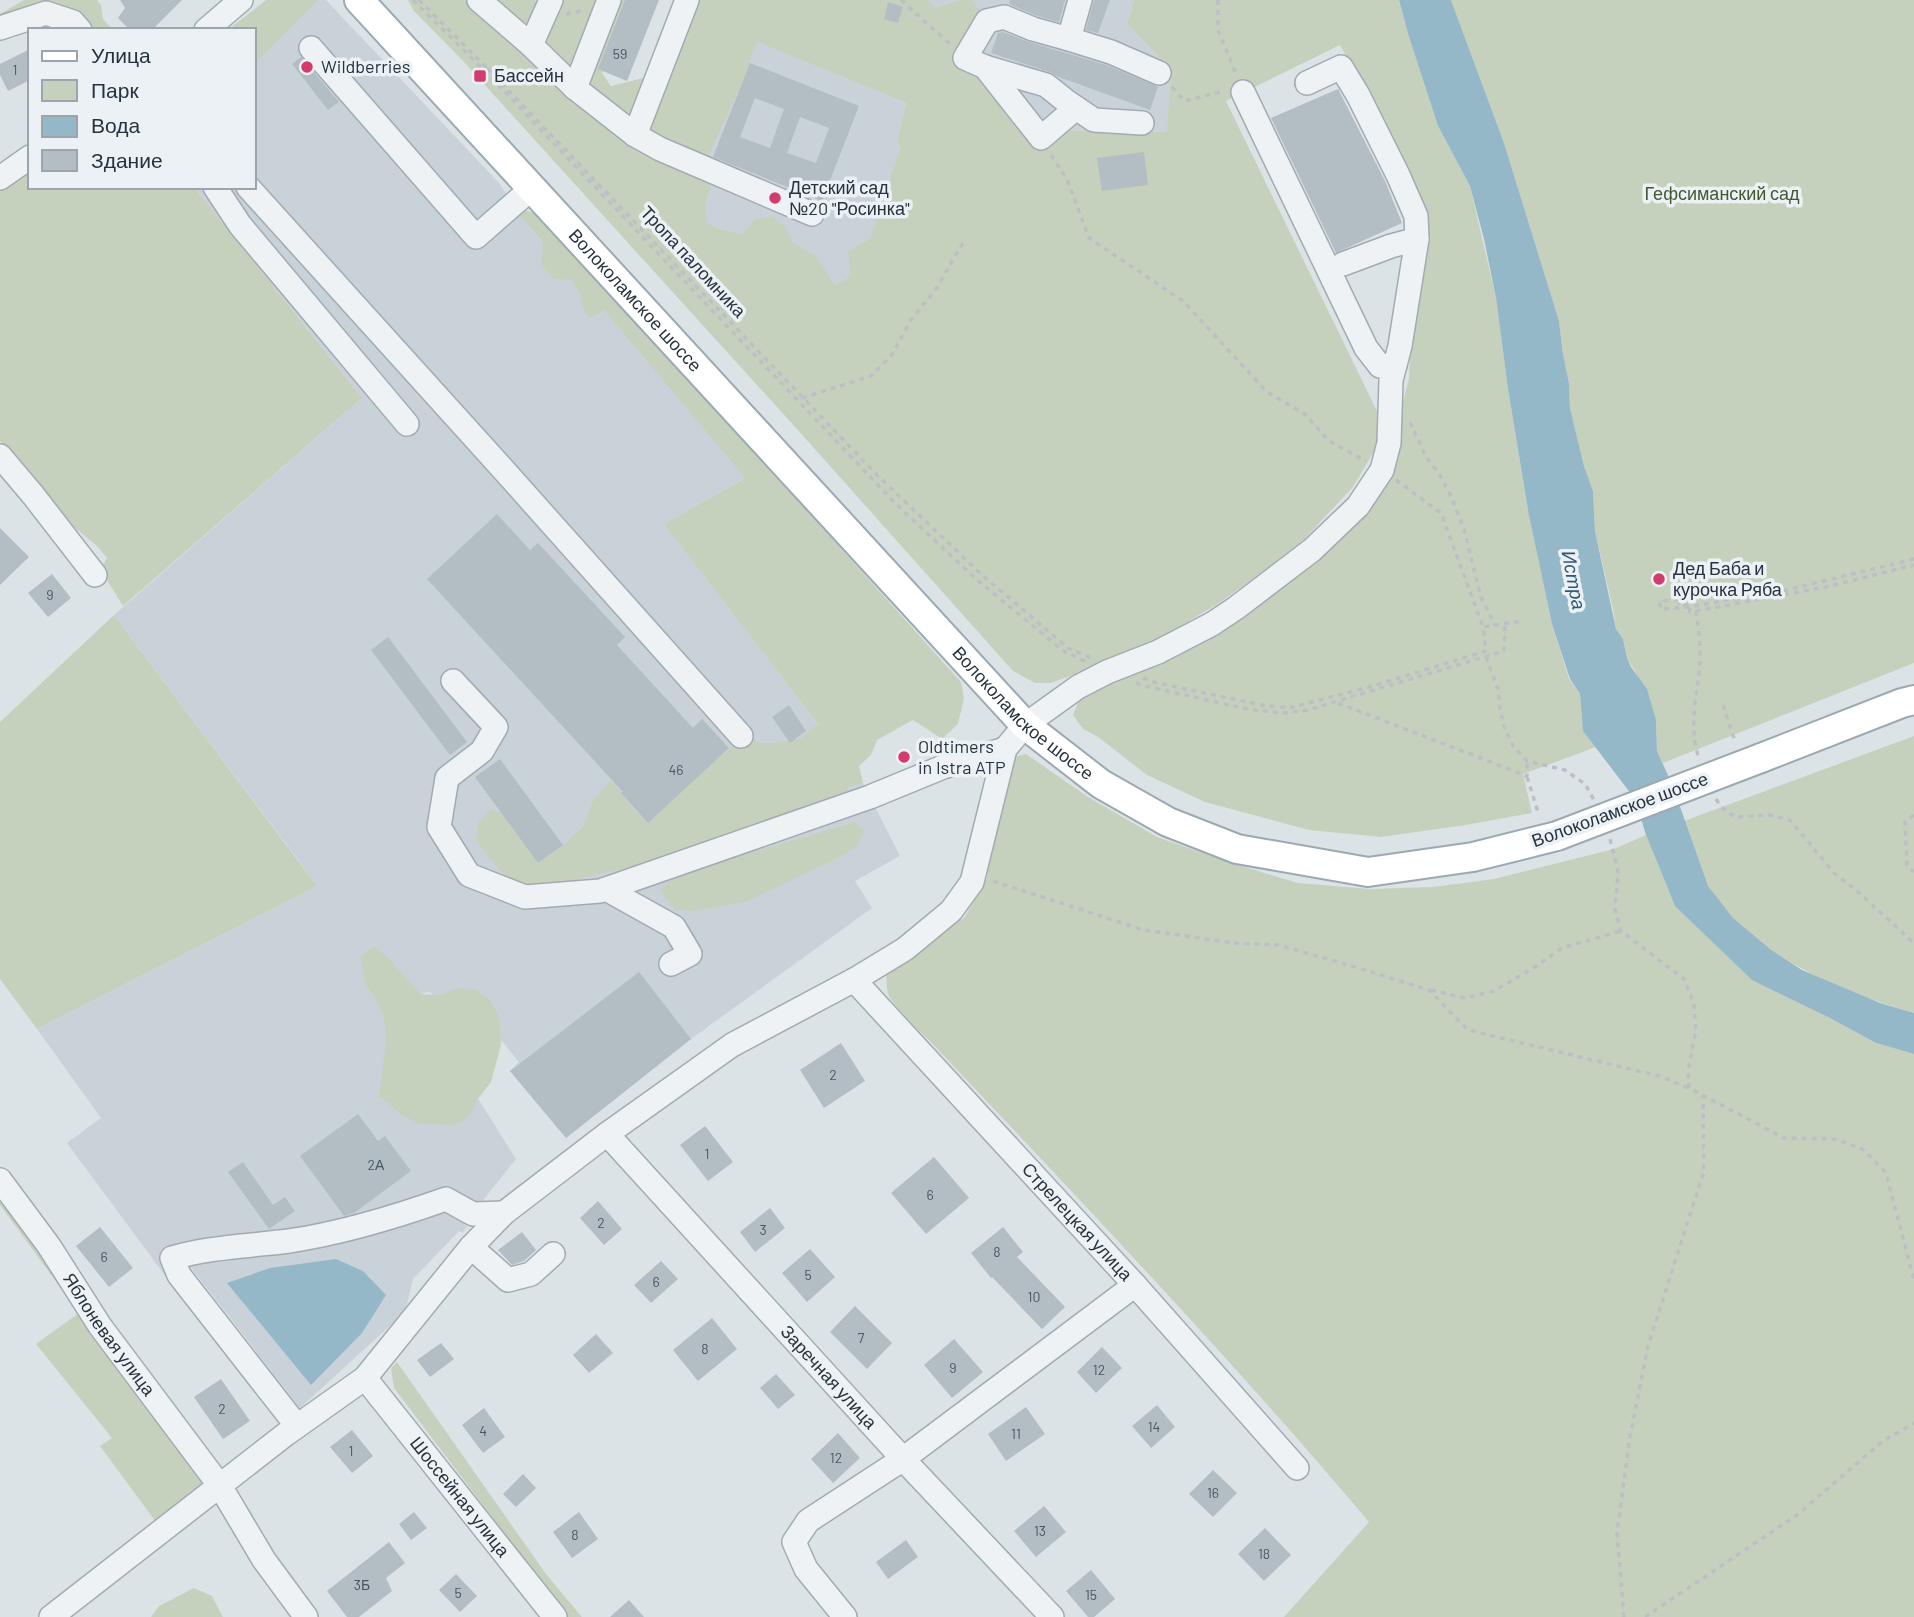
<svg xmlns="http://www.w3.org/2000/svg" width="1914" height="1617" font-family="Barlow,sans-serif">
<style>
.built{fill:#cad2d9}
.green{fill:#c6d1bd;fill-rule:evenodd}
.water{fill:#95b8c9}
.building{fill:#b3bdc4;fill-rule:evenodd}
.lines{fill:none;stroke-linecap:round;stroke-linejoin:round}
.minor-casing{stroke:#a2abb1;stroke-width:26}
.major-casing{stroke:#9ba9b3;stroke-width:32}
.path{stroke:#bbc0c5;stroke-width:3.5;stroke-dasharray:5 5;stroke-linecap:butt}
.minor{stroke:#eff2f5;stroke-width:23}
.major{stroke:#fff;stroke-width:28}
.major-bridge-casing{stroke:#9ba9b3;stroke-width:32;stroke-linecap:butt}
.major-bridge{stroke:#fff;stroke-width:28}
.poi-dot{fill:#d33b6d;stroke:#ecf1f5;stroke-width:2.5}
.labels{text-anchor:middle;stroke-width:7;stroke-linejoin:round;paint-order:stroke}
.number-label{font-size:14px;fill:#495660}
.poi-label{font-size:18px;fill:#26333e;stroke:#ecf1f5;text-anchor:start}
.park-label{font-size:18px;fill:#415a32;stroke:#ecf1f5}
.street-label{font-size:18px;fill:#26333e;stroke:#ecf1f5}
.water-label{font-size:19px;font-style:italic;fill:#2e5973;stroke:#ecf1f5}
</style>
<rect width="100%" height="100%" fill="#dce3e7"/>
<path class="built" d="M 319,0 L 326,0 L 500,184 L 517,213 L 753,473 L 665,524 L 863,783 L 900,856 L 855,881 L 872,908 L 691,1039 L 566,1138 L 510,1071 L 519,1062 L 502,1041 L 429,992 L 408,997 L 450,1054 L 516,1159 L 464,1224 L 467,1227 L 462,1233 L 459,1231 L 413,1279 L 405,1312 L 300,1408 L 192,1269 L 169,1281 L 67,1143 L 101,1118 L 37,1029 L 317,886 L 296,857 L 114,615 L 362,398 L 194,187 L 254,187 L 254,65 Z
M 921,0 L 1134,0 L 1127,24 L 1171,70 L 1168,132 L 1042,130 Z
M 706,20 L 906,103 L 897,140 L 917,200 L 822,379 L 655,158 Z"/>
<path class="green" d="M 24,0 L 97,0 L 101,5 L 103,19 L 113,30 L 92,30 L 75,10 L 44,8 L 0,22 L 0,14 Z
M 266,0 L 319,0 L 254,65 L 254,30 L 230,30 L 233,26 Z
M 408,0 L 473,0 L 523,44 L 556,0 L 628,0 L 602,73 L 611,86 L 647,77 L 678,0 L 927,0 L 936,8 L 961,0 L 972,0 L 980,12 L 968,44 L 1042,130 L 1167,132 L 1171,70 L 1127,24 L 1134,0 L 1399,0 L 1409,37 L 1438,126 L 1470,186 L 1496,298 L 1508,389 L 1529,516 L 1552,624 L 1569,679 L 1580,694 L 1583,731 L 1596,747 L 1523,774 L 1532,813 L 1466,825 L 1381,837 L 1309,830 L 1205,802 L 1147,775 L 1098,737 L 1083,729 L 1073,715 L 1081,696 L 1122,657 L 1051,683 L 1035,683 L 1013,671 L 796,428 L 463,61 L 414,11 ZM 758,42 L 906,103 L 897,140 L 900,148 L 870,239 L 848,251 L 850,277 L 835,285 L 816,256 L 793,243 L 786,228 L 773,216 L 755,219 L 743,234 L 722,230 L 707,223 L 705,205 L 710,188 L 706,172 L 709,155 L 748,70 L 752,52 ZM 1340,45 L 1378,112 L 1425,248 L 1411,323 L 1409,378 L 1400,414 L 1364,511 L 1337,542 L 1273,592 L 1147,646 L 1219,603 L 1294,550 L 1353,487 L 1380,441 L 1377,411 L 1226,101 Z
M 497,0 L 535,0 L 541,5 L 530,29 Z
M 1451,0 L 1914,0 L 1914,663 L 1663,763 L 1657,751 L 1656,720 L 1636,673 L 1627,658 L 1623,639 L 1616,629 L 1613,609 L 1595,531 L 1593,491 L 1584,466 L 1570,408 L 1569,383 L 1563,354 L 1559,321 L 1504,143 Z
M 30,168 L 30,187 L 194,187 L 362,398 L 123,606 L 100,569 L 107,558 L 97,546 L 74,527 L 0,441 L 0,189 Z
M 523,210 L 540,214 L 961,682 L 964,698 L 958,724 L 942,739 L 913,720 L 877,740 L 871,755 L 859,766 L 863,783 L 848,787 L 848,792 L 649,863 L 527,890 C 501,876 493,863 476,840 L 479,821 L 491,809 L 509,816 L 538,863 L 563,845 L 583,827 L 593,801 L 610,780 C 614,784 619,789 622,793 C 634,810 634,817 658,815 L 667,799 L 738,742 L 749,742 L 754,738 L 758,743 L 772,743 L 800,739 L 818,724 L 664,524 L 745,478 L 604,310 L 589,319 L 581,303 L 581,295 L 571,280 L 554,279 L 541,265 L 543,242 L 517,213 Z
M 114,615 L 317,886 L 37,1029 L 0,979 L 0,722 Z
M 1914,736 L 1914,1013 C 1842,992 1749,954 1709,887 C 1699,871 1691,840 1684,821 Z
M 1026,754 L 1088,797 L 1157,837 L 1225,861 L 1298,883 L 1370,889 L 1433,887 L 1494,879 L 1614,849 L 1646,835 L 1675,906 L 1828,1017 L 1876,1043 L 1914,1054 L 1914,1617 L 1284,1617 L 1369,1522 C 1228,1355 1078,1198 928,1039 C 922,1035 891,1002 889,996 C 886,990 887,980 886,973 L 964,918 L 987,879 L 994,783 L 1002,760 Z
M 855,822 L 864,830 L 858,845 L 844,855 L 746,902 L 693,911 L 675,910 L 659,890 L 673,879 L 724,861 Z
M 374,946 C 392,959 405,978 421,994 L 440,995 L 458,988 L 476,990 L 490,1000 L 499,1016 L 501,1045 L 491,1082 L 477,1100 L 470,1116 L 455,1125 L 420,1124 L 403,1116 L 379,1096 L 386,1040 L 384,1018 L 376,1000 L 366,985 L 360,957 Z
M 0,1190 L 211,1483 L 156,1522 L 100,1446 L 112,1438 L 36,1344 L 79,1313 L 0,1205 Z
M 397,1362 L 546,1574 L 582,1617 L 568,1617 L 394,1388 L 391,1368 Z
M 194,1588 L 212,1596 L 223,1617 L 151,1617 L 159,1606 Z"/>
<path class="water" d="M 1399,0 L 1451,0 L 1504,143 L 1559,321 L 1563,354 L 1569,383 L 1570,408 L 1584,466 L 1593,491 L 1595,531 L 1616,629 L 1623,639 L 1627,658 L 1631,667 L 1647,689 L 1656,720 L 1657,751 L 1672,784 L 1708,886 L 1733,918 L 1770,949 L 1802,970 L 1880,1003 L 1914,1013 L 1914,1054 L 1876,1043 L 1828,1017 L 1752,980 L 1675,906 L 1646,835 L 1635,799 L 1583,731 L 1580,694 L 1570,679 L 1552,624 L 1529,516 L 1508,389 L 1496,298 L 1484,239 L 1470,186 L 1438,126 L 1409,37 Z
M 336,1259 L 363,1271 L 386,1295 L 362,1333 L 311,1385 L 227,1283 L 270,1268 Z"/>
<path class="building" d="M 120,0 L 182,0 L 152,30 L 130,30 L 118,18 L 125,8 Z
M 625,0 L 659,0 L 627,81 L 598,69 Z
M 1010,0 L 1065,0 L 1059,22 L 1038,16 L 1009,4 Z
M 1094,0 L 1110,0 L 1098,33 L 1086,30 Z
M 888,2 L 903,7 L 898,23 L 884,19 Z
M 1003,32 L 1029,42 L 1106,65 L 1158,87 L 1150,110 L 1059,77 L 1050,72 L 991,53 L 998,33 Z
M 30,49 L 30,80 L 8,91 L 0,75 L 0,64 Z
M 301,57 L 339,102 L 328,110 L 292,64 Z
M 750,63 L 859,106 L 822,201 L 713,157 ZM 755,98 L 784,109 L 770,148 L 740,137 ZM 800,117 L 829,128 L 816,163 L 787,153 Z
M 1338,89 L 1385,181 L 1402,223 L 1336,253 L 1271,118 Z
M 1144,152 L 1148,185 L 1102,191 L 1097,158 Z
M 497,514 L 530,550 L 538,543 L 625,637 L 617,645 L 693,728 L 702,719 L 729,748 L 648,823 L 621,793 L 623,792 L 427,579 Z
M 0,528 L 29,557 L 0,585 Z
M 52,574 L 71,598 L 48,617 L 28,593 Z
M 388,637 L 467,742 L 450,755 L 371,650 Z
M 789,705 L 806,731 L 790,743 L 772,717 Z
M 500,759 L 563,845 L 538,863 L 475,777 Z
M 639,972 L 691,1039 L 566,1138 L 510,1071 Z
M 841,1043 L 865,1081 L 824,1108 L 800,1070 Z
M 358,1114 L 378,1141 L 385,1136 L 411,1171 L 354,1213 L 344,1216 L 300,1156 Z
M 705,1126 L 733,1162 L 708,1181 L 680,1145 Z
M 934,1157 L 969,1198 L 926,1234 L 891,1193 Z
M 243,1162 L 273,1205 L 285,1197 L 295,1211 L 269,1229 L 228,1172 Z
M 598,1201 L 622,1229 L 604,1245 L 580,1218 Z
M 770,1208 L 785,1228 L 755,1252 L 740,1232 Z
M 100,1227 L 133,1268 L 109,1287 L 76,1246 Z
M 1003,1227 L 1023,1252 L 1017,1257 L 1065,1307 L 1042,1329 L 992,1277 L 991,1278 L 971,1253 Z
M 522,1232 L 536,1250 L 524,1261 L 512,1265 L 498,1250 Z
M 810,1249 L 835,1277 L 807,1302 L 782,1273 Z
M 661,1261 L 678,1279 L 651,1303 L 634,1285 Z
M 855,1306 L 892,1343 L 867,1369 L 830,1332 Z
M 712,1318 L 737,1349 L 698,1381 L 673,1350 Z
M 596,1334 L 613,1353 L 589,1373 L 573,1355 Z
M 954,1339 L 983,1372 L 952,1398 L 924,1365 Z
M 441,1343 L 454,1359 L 430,1377 L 417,1360 Z
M 1102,1347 L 1122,1368 L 1096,1393 L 1077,1372 Z
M 776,1374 L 795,1395 L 778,1409 L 760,1388 Z
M 221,1379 L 250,1421 L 223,1439 L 194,1397 Z
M 1157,1405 L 1175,1427 L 1151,1448 L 1132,1426 Z
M 1026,1407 L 1045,1434 L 1006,1461 L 988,1434 Z
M 484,1408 L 505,1437 L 483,1453 L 462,1425 Z
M 352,1430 L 373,1456 L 352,1473 L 330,1447 Z
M 838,1433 L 860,1458 L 833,1483 L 811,1459 Z
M 1213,1470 L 1237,1493 L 1213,1517 L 1189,1494 Z
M 523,1474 L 536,1488 L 516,1507 L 503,1494 Z
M 1044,1506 L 1066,1532 L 1036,1557 L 1014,1531 Z
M 414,1512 L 427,1528 L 411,1540 L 399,1524 Z
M 579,1512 L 598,1539 L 572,1558 L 553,1532 Z
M 1265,1528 L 1291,1555 L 1264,1581 L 1238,1554 Z
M 906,1540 L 918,1557 L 888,1579 L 876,1562 Z
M 389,1542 L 405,1563 L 386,1578 L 392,1591 L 359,1617 L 347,1617 L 327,1591 Z
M 1091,1570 L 1115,1599 L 1094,1617 L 1088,1617 L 1066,1591 Z
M 456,1574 L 477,1596 L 460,1612 L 439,1590 Z
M 629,1600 L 644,1617 L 610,1617 Z"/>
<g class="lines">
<defs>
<g id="minor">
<path d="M 479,0 L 531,45 L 575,88 L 635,135 L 660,149 L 812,214"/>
<path d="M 1080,0 L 1069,39 L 1111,52 L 1159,73"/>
<path d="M 0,28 L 46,13 L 73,22 L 80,30"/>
<path d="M 206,30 L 241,0"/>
<path d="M 1069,39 L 1033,29 L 1004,17 L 987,21 L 965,58 L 985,67 L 1046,85 L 1066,101 L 1094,120 L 1142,123"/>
<path d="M 531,45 L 551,0"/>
<path d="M 311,48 L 476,237 L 532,188"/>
<path d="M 985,67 L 1041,138 L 1076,108"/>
<path d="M 1307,83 L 1341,67 L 1358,95 L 1398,175 L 1416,216 L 1417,239"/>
<path d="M 575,88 L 609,0"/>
<path d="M 1243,92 L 1366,348 L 1380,366 L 1395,365"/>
<path d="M 635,135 L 687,0"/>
<path d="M 0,178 L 30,157"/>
<path d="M 215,187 L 240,225 L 407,424"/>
<path d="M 248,187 L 501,467 L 741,736"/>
<path d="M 0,456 L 33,495 L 95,575"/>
<path d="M 453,681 L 496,727 L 482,751 L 447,778 L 439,827 L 469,875 L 525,897 L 600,891 L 870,797 L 943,767 L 1005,749"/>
<path d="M 606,889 L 674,927 L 690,954 L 671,964"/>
<path id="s1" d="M 854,980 L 1135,1285 L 1297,1468"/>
<path id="s2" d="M 607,1134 L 903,1459 L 1052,1617"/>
<path id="s3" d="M 0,1180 L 49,1246 L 100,1326 L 220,1486 L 264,1560 L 306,1617"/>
<path d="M 471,1247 L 508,1280 L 531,1274 L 553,1254"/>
<path id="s4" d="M 365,1378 L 555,1617"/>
<path d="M 297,1426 L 179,1275 L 172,1258 C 210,1247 250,1246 289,1241 C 343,1233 395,1217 446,1199 L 473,1214 L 504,1213"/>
<path d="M 51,1617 L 286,1434 L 365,1378 L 471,1247 L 504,1213 L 607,1134 L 732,1045 L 854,980 L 905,949 L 951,911 L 972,882 L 1005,749 L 1025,725 L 1078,687 L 1107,672 L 1158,652 L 1212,624 L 1236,608 L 1312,550 L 1358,506 L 1382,470 L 1389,443 L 1391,380 L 1400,346 L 1417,239 L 1391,246 L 1343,264"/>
<path d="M 845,1617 L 806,1569 L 794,1542 L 808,1521 L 903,1459 L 1135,1285"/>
</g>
<g id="major">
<path id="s5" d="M 359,0 L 1025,725 L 1101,784 L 1168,822 L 1237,849 L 1368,872 L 1473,857 L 1557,836"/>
<path d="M 1761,758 L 1902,703 L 1914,700"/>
</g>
</defs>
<use href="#minor" class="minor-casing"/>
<use href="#major" class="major-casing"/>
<path class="path" d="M 413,0 L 485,71 L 898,506 L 976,579 L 1033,626 L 1065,652 L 1087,662
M 419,0 L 488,69
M 901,0 L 951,45
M 1218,0 L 1218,30 L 1236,74
M 566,14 L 586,10
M 480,76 L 488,69 L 877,475 L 981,574 L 1068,648 L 1091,658
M 1172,87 L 1185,101 L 1224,91
M 1051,155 L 1067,179 L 1089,238 L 1183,301 L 1267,392 L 1305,414 L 1329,441 L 1366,461
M 802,398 L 871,376 L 891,356 L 911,320 L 936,289 L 964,241
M 1410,422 L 1426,457 L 1438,472 L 1450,494 L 1464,529 L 1481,597 L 1495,625
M 1396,480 L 1441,513 L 1483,627
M 1914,559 L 1787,590 L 1689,607 L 1661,609 L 1660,604 L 1664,604 L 1664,601 L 1691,597 L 1691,600 L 1679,602 L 1680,606 L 1689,604 L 1690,612 L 1696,611 L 1826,587 L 1914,565
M 1696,611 C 1698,628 1701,645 1700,661 C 1698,691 1687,732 1700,760
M 1486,657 L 1498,689 L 1500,709 L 1504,726 L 1513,746 L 1527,761 L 1565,770 L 1585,784 L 1594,800
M 1143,678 L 1157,683 L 1262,705 L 1289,708 L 1369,687 L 1486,651 L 1483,627 L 1523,621
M 1136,683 L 1145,686 L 1252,710 L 1285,713 L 1308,710 L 1504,651 L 1505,623
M 1338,703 L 1527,776 L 1527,761
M 1723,705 L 1734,738
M 1527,777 L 1539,815
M 1716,799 L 1721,807 L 1735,817 L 1769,815 L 1790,820 L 1835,874 L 1857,891 L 1914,943
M 1914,815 L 1905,822 L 1907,865 L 1914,872
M 1610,839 L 1618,872 L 1615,909 L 1621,931 L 1685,980 L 1694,1005 L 1696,1029 L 1688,1072 L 1689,1088 L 1784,1138 L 1835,1139 L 1864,1150 L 1886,1173 L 1914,1280
M 993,881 L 1144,930 L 1235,943 L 1279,945 L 1345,964 L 1429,990 L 1468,1030 L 1659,1076 L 1689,1088
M 1431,990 L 1465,998 L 1494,991 L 1535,967 L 1562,948 L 1621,931
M 1624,1617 L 1617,1533 L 1630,1436 L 1648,1346 L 1704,1171 L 1703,1095
M 1645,1617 L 1797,1515 L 1883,1441 L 1914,1423"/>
<use href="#minor" class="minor"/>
<use href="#major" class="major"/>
<defs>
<path id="major-bridge" d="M 1557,836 L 1761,758"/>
</defs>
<use href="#major-bridge" class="major-bridge-casing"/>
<use href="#major-bridge" class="major-bridge"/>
</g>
<g class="poi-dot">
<circle cx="307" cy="67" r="7"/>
<rect x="473" y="69" width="14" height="14" rx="3.5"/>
<circle cx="775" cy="198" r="7"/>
<circle cx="1659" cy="579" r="7"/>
<circle cx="904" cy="757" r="7"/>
</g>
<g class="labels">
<g class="number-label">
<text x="620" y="59">59</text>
<text x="15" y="75">1</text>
<text x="50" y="600">9</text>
<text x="676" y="775">46</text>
<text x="833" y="1080">2</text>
<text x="707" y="1159">1</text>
<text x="376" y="1170">2А</text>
<text x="930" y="1200">6</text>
<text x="601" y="1228">2</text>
<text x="763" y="1235">3</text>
<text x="997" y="1257">8</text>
<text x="104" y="1262">6</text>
<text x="808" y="1280">5</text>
<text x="656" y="1287">6</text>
<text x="1034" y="1302">10</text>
<text x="861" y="1343">7</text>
<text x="705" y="1354">8</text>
<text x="953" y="1373">9</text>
<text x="1099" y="1375">12</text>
<text x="222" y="1414">2</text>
<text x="1154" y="1432">14</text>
<text x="483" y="1436">4</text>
<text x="1016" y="1439">11</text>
<text x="351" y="1456">1</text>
<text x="836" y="1463">12</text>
<text x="1213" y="1498">16</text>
<text x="1040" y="1536">13</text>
<text x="575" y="1540">8</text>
<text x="1264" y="1559">18</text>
<text x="362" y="1590">3Б</text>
<text x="458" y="1598">5</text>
<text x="1091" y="1600">15</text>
</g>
<g class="poi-label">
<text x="321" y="73">Wildberries</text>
<text x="494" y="82">Бассейн</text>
<text x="789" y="194">Детский сад<tspan x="789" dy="21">№20 "Росинка"</tspan></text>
<text x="1673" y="575">Дед Баба и<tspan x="1673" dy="21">курочка Ряба</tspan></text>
<text x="918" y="753">Oldtimers<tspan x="918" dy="21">in Istra ATP</tspan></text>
</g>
<g class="park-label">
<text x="1722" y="200">Гефсиманский сад</text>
</g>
<g class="street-label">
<text transform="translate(693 262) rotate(47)" y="6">Тропа паломника</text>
<text dy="6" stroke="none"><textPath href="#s5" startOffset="408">Волоколамское шоссе</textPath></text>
<text dy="6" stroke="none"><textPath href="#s5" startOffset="975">Волоколамское шоссе</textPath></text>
<text transform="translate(1620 810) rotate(-20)" y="6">Волоколамское шоссе</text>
<text dy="6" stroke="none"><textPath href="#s1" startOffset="329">Стрелецкая улица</textPath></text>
<text dy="6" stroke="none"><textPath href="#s3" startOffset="189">Яблоневая улица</textPath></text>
<text dy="6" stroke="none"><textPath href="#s2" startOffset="329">Заречная улица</textPath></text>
<text dy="6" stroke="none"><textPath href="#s4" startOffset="152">Шоссейная улица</textPath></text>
</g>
<g class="water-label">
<text transform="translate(1574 580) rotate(79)" y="7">Истра</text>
</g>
</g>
<rect x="28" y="28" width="228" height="161" fill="#ecf1f5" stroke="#9da5ac" stroke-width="2"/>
<rect x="42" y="51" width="35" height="10" fill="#ffffff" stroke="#9da5ac" stroke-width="2"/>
<text x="91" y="63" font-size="21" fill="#26333e">Улица</text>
<rect x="42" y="80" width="35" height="21" fill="#c6d1bd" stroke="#9da5ac" stroke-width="2"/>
<text x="91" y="98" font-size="21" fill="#26333e">Парк</text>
<rect x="42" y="116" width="35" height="21" fill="#95b8c9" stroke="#9da5ac" stroke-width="2"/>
<text x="91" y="133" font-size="21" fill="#26333e">Вода</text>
<rect x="42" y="150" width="35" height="21" fill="#b3bdc4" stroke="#9da5ac" stroke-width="2"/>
<text x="91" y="168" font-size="21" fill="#26333e">Здание</text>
</svg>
